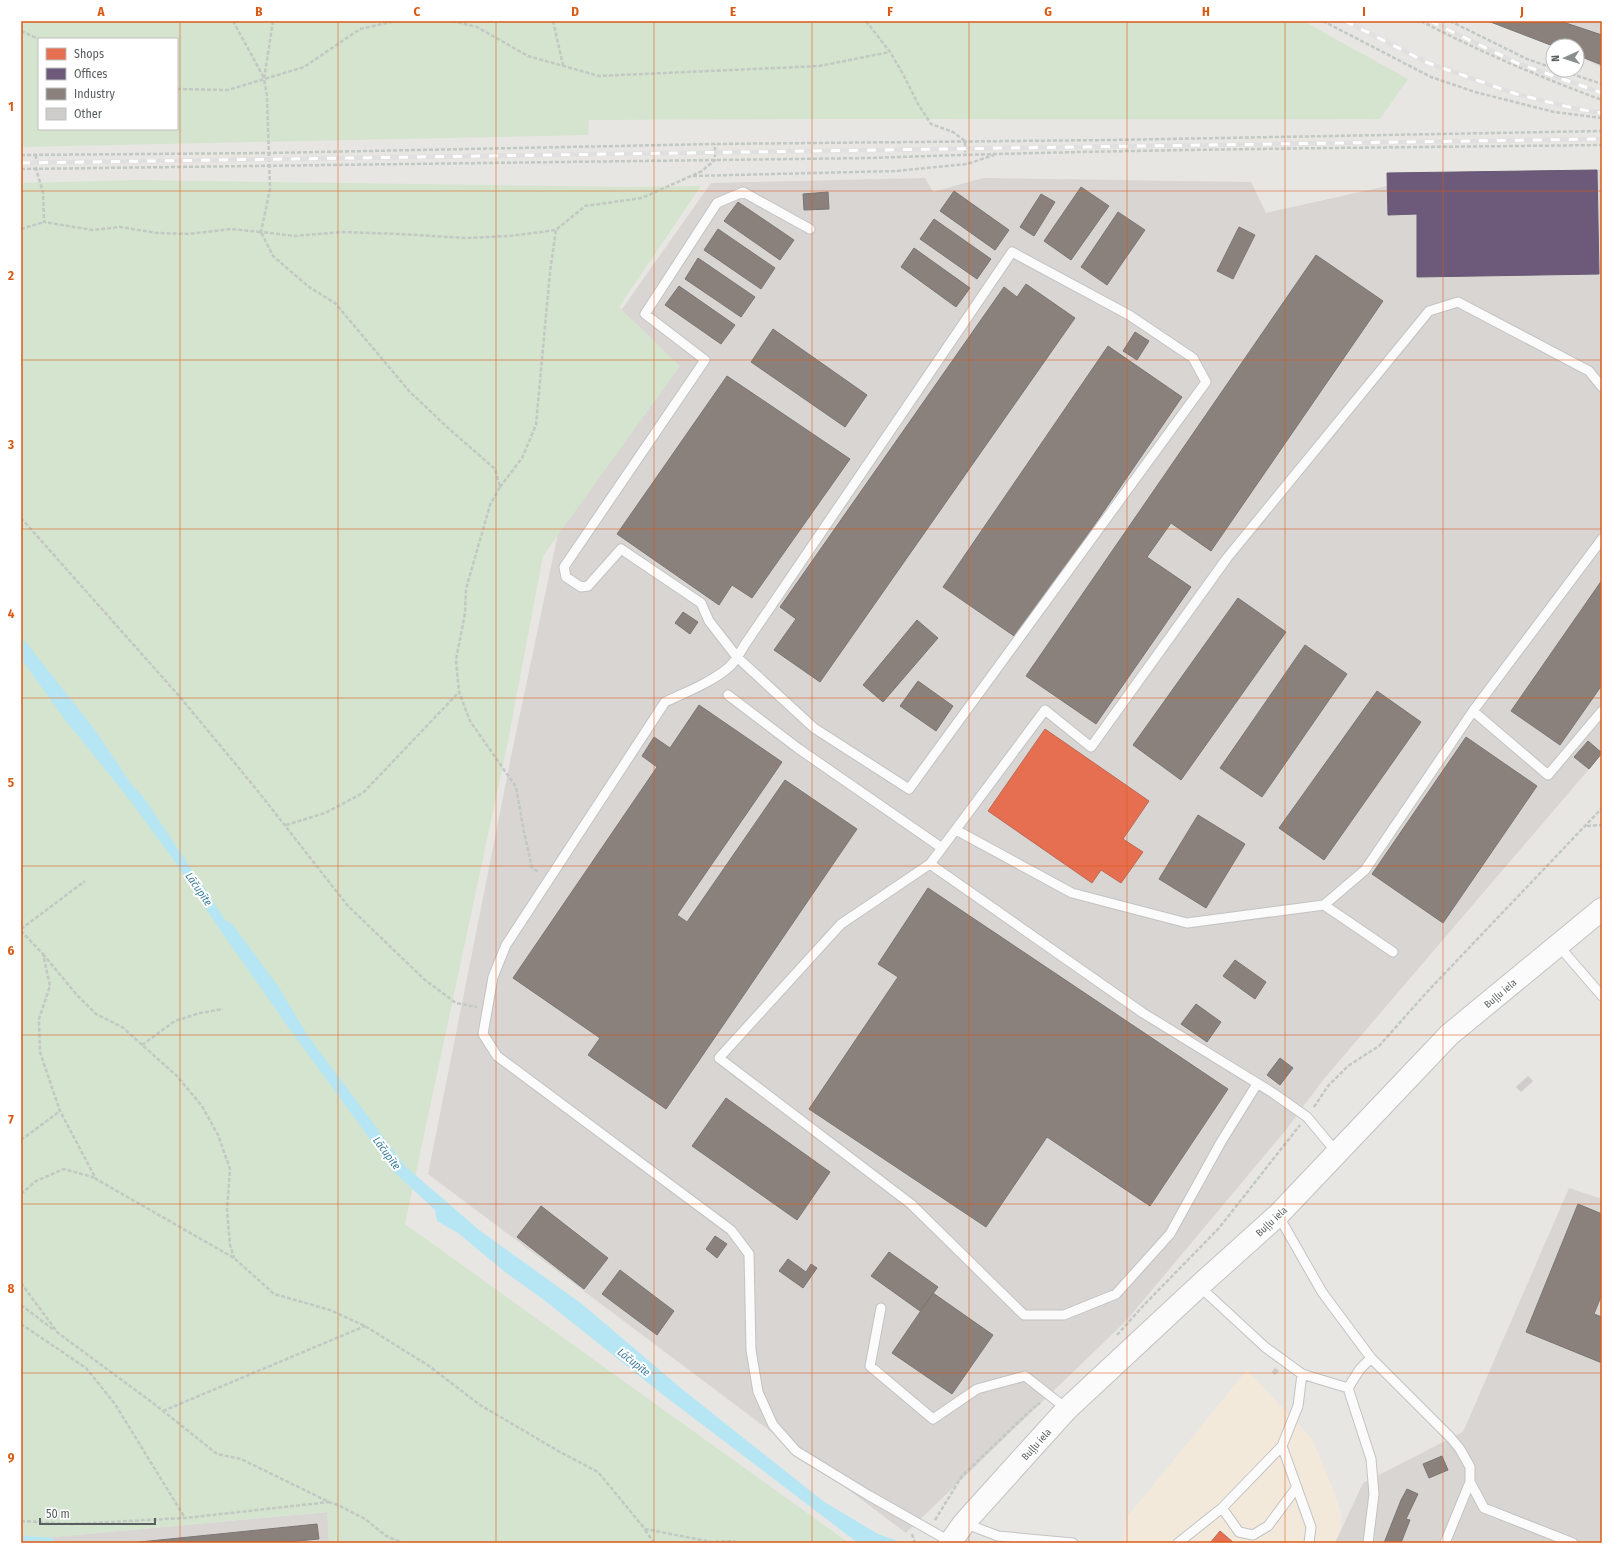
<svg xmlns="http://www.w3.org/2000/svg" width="1623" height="1564" font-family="'Fira Sans Condensed',sans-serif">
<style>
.commercial{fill:#f3e9db}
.industrial{fill:#d8d5d3}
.green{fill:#d4e4ce;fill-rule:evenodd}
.water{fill:#b6e6f4}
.shops{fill:#e76f51;stroke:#bc6a56}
.offices{fill:#6d597a;stroke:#675a72}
.industry{fill:#8a817c;stroke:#7b7674}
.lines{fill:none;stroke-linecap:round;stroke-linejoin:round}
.stream{stroke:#b6e6f4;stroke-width:4.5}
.building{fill:#cfcdcb;stroke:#d8d5d2}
.lane-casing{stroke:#c2c3c3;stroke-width:11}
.secondary-casing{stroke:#c2c3c2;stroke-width:24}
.path{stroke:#c2c8c3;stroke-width:2.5;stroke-dasharray:4 2;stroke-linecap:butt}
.lane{stroke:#fcfbfb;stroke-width:9}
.secondary{stroke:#fcfbfb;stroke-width:22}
.rail-casing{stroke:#e0e0e0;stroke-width:4.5}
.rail{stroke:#fff;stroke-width:3;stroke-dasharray:9;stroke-linecap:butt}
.grid{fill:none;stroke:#da5a14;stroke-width:1;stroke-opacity:0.55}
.labels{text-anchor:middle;stroke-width:4;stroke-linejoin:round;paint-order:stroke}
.street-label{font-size:10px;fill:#595e60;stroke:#fff}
.water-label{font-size:11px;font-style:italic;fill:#3a7c9b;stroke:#fff}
.neatline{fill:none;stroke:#da5a14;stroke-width:1.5}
.grid-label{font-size:13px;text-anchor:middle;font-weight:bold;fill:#da5a14}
</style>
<rect width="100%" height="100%" fill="#e8e6e3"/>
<path class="commercial" d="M 1247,1370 L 1312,1439 L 1333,1489 L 1341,1514 L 1341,1532 L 1335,1543 L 1123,1543 L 1128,1516 Z"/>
<path class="industrial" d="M 1510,21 L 1602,21 L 1602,68 L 1577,55 L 1577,46 Z
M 1602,168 L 1602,754 L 1323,1080 L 1285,1131 L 1126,1321 L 906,1533 L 428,1174 L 512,752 L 598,343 L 711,183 L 925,178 L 933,192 L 983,178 L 1251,182 L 1266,213 L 1387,186 L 1387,173 L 1597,170 Z
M 1569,1188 L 1602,1199 L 1602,1543 L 1335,1543 L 1363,1483 L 1463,1432 Z
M 328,1512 L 329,1543 L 21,1543 L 21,1540 Z"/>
<path class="green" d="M 21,21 L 1303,21 L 1408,79 L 1380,119 C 1116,120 852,118 589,120 L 588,135 L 21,147 ZM 39,39 L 177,39 L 177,129 L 39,129 Z
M 140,180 L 627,187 L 701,186 L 619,307 L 680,366 L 543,556 L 508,741 L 405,1224 L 849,1543 L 329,1543 L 327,1512 L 21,1540 L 21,183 Z"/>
<path class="water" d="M 21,636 L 95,730 L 132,785 L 144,798 L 226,921 L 232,924 L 278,986 L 308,1036 L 405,1166 L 479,1230 L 582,1304 L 682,1389 L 823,1501 L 878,1534 L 895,1540 L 898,1543 L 858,1543 L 662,1394 L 544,1300 L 505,1272 L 458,1233 L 437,1221 L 435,1210 L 394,1172 L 291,1031 L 218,927 L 175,862 L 129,799 L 66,721 L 21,659 Z"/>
<path class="shops" d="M 1045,729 L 1149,801 L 1123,839 L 1143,852 L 1121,883 L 1101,870 L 1092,883 L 988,811 Z
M 1220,1531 L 1234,1543 L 1210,1543 Z"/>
<path class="offices" d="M 1597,170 L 1599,274 L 1417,277 L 1417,214 L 1388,215 L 1387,173 Z"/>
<path class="industry" d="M 1488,21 L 1560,21 L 1602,35 L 1602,65 L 1577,55 L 1577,46 L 1553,46 Z
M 1081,187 L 1109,206 L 1071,260 L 1044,241 Z
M 954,191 L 1009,230 L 995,250 L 940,211 Z
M 828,192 L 829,209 L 804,210 L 803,194 Z
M 1041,194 L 1055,202 L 1034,236 L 1020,227 Z
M 738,202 L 794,240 L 780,260 L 724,221 Z
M 1118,212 L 1145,230 L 1107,285 L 1081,267 Z
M 934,219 L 991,259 L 977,279 L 920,239 Z
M 1239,227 L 1255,235 L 1233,279 L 1217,271 Z
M 718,229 L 775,268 L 761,289 L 704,250 Z
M 914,248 L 970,288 L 956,307 L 901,267 Z
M 1316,255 L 1383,301 L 1211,551 L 1171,523 L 1147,557 L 1191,587 L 1096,724 L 1026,676 Z
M 698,258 L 755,297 L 741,317 L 685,279 Z
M 1026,284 L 1075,318 L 820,682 L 774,650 L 796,619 L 780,607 L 1004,287 L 1017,297 Z
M 679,286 L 735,325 L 721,344 L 665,305 Z
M 773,329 L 867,395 L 845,427 L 751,362 Z
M 1135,332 L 1149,341 L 1137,360 L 1123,351 Z
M 1108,346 L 1182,397 L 1017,638 L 943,587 Z
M 727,376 L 850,459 L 752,598 L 732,585 L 719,605 L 617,534 Z
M 1602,580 L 1602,685 L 1560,745 L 1511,711 Z
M 1238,598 L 1286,632 L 1181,780 L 1133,745 Z
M 683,612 L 698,622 L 690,634 L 675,623 Z
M 917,620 L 938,638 L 883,702 L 863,685 Z
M 1305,645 L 1347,674 L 1262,797 L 1220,768 Z
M 918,681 L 953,706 L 936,731 L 900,706 Z
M 1377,691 L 1421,722 L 1324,860 L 1279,828 Z
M 699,705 L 782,762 L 677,915 L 687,922 L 785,780 L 857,829 L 666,1109 L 588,1055 L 600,1038 L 513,978 L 657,767 L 642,756 L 654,737 L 670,748 Z
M 1466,737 L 1537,786 L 1443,923 L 1372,874 Z
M 1588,741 L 1602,753 L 1589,769 L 1574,757 Z
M 1198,815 L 1245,844 L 1206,908 L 1159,879 Z
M 928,888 L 1228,1089 L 1150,1206 L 1047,1137 L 986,1227 L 809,1109 L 898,977 L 878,964 Z
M 1235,960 L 1266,982 L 1255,999 L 1223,976 Z
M 1196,1004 L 1221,1022 L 1207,1042 L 1181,1024 Z
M 1280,1058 L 1293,1068 L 1280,1085 L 1267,1075 Z
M 726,1098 L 830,1172 L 797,1220 L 692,1146 Z
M 1578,1204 L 1602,1214 L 1602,1294 L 1594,1314 L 1602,1317 L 1602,1363 L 1526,1332 Z
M 541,1206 L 608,1258 L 584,1289 L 517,1237 Z
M 715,1236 L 727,1244 L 717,1258 L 706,1249 Z
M 889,1252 L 938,1287 L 920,1311 L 871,1276 Z
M 788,1259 L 806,1272 L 811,1264 L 817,1268 L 803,1288 L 779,1271 Z
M 620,1270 L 674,1311 L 657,1335 L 602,1294 Z
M 933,1293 L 993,1335 L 952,1394 L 892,1353 Z
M 1442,1456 L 1448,1470 L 1429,1478 L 1423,1464 Z
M 1407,1489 L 1418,1494 L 1406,1519 L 1410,1520 L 1401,1543 L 1384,1543 L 1401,1500 Z
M 317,1524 L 319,1539 L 277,1543 L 130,1543 Z"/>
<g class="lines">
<path class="stream" d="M 21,1538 L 52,1540"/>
</g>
<path class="building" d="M 1528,1076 L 1533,1081 L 1521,1092 L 1516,1087 Z
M 1275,1368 L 1279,1371 L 1275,1375 L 1272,1372 Z"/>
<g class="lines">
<defs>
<path id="lane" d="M 810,229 L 743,192 L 717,203 L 645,314 L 705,360 L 564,567 L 566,577 L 581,587 L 588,586 L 621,549 L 701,603 L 709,621 L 737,657 L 814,728 L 909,789 L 1206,382 L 1193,358 L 1129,315 L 1012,252 L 748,640 C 742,648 736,662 728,668 C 710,683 686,692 665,702 L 506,945 L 493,977 L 483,1034 L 497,1056 L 731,1230 L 749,1254 L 751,1350 L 758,1392 L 773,1425 L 796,1451 L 868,1495 L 951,1542
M 728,695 L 799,749 L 942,848
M 1473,711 L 1548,775 L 1602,711
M 956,830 L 1072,893 L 1187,923 L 1324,905 L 1365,870 L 1473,711 L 1602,539
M 930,864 L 841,924 L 719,1058 L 911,1204 L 1024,1315 L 1064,1315 L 1116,1294 L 1170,1234 L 1221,1142 L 1257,1084
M 1324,905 L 1393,952
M 1558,945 L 1602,996
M 1338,1154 L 1307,1117 L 1273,1093 L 1143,1013 L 930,864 L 1045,710 L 1091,747 L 1227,558 L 1429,311 L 1458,302 L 1589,371 L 1602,387
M 1278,1215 L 1322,1292 L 1371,1358 L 1451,1438 L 1460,1449 L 1470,1467 L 1470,1482 L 1445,1543
M 881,1308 L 870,1366 L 933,1419 L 977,1389 L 1025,1376 L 1067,1409
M 1302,1374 L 1348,1388
M 1282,1446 L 1311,1527 L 1309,1543
M 1470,1482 L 1484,1508 L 1573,1543
M 1222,1508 L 1239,1532 L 1253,1535 L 1268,1526 L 1297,1487
M 964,1523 L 998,1536 L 1073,1543
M 1178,1543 L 1222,1508 L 1282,1446 L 1298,1406 L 1302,1374 L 1265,1347 L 1199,1286
M 1368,1543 L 1374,1494 L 1371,1459 L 1348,1388 L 1360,1369 L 1371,1358"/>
<path id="secondary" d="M 950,1543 L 964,1523 L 1067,1409 L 1199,1286 L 1278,1215 L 1449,1035 L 1602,909"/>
</defs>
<use href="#lane" class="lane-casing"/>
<use href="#secondary" class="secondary-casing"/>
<path class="path" d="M 233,21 L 264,78
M 273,21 L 264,79 L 267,96 L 270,189 L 261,232 L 295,236 L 341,232 L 399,234 L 466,238 L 509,236 L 556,230 L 585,206 L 642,198 L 702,171 L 715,160 L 715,144
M 452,21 L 477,27 L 528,56 L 599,76 L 819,66 L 890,52
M 553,21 L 563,65
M 866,21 L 890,52 L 903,74 L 918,104 L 931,124 L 953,132 L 965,141 L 965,154
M 1323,21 L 1431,77 L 1475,92 L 1554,112 L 1602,118
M 1421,21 C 1480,52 1540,77 1602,100
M 1450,21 L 1527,59 L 1553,68
M 21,31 L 39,39
M 1560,70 L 1602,84
M 177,89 L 228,90 L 304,67 L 360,29 L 396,21
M 21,155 L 268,153 L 715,144 L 1112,140 L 1602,131
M 36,155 L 36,169 L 43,192 L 44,222 L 92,230 L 120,227 L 157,233 L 189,234 L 231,229 L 261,232 L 273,256 L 309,287 L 335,303 L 410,392 L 447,427 L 495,469 L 500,487 L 490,505 L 466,589 L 465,613 L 456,660 L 459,692 L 470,721 L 516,787 L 524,832 L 532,868 L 539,872
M 21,169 L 871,158 C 1115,149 1359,148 1602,145
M 693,176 L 896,171 L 967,164 L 994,155
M 21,229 L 44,222
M 500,487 L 522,458 L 536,425 L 550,272 L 556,230
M 21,518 L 180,697 L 257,790 L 348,906 L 425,980 L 456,1003 L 477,1007
M 286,825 L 325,813 L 363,793 L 459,692
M 1587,826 L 1602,825
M 21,929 L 85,881
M 21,931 L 43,954 L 50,986 L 39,1019 L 40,1052 L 60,1111 L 96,1179 L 234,1258 L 274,1294 L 330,1310 L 365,1326 L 429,1366 L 480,1405 L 560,1452 L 598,1472 L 645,1529 L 712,1542 L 734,1541 L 736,1543
M 43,954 L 76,994 L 96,1014 L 122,1027 L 177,1076 L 202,1106 L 218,1135 L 230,1169 L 227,1209 L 230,1245 L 234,1258
M 142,1045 L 175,1021 L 200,1013 L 223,1009
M 1314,1107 L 1328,1086 L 1348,1066 L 1379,1046 L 1427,992 L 1602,808
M 21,1140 L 60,1111
M 21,1194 L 36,1181 L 64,1169 L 96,1178
M 21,1283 L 58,1333 L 153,1403 L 217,1454 L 241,1459 L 329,1502 L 338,1505 L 365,1519 L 386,1536 L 403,1543
M 21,1305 L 54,1330
M 21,1324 L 86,1368 L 115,1404 L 185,1518
M 1117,1335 L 1143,1306 L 1219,1228 L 1300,1125
M 163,1411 L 365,1326
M 935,1520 L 962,1476 L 1032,1409 L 1040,1403
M 21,1521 L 71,1524 L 185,1518 L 329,1502
M 645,1530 L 654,1543
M 912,1534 L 915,1543"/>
<use href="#lane" class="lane"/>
<use href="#secondary" class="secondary"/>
<defs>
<path id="rail" d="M 1345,21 L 1428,63 L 1516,94 L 1577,109 L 1602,113
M 1430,21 L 1517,63 L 1602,93
M 21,163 L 1602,139"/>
</defs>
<use href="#rail" class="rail-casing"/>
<use href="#rail" class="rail"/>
</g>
<path class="grid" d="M 180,21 L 180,1543M 338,21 L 338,1543M 496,21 L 496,1543M 654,21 L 654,1543M 812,21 L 812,1543M 969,21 L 969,1543M 1127,21 L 1127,1543M 1285,21 L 1285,1543M 1443,21 L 1443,1543M 21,191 L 1602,191M 21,360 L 1602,360M 21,529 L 1602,529M 21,698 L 1602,698M 21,866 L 1602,866M 21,1035 L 1602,1035M 21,1204 L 1602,1204M 21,1373 L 1602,1373"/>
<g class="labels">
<g class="street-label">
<text transform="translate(1500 993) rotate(-40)" y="4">Buļļu iela</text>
<text transform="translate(1271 1221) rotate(-43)" y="4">Buļļu iela</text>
<text transform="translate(1036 1444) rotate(-48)" y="4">Buļļu iela</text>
</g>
<g class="water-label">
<text transform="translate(199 889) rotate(55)" y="4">Lāčupīte</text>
<text transform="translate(387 1153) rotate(53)" y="4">Lāčupīte</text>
<text transform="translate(634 1362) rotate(38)" y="4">Lāčupīte</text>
</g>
</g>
<rect width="1623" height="1564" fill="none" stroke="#ffffff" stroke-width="44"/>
<rect x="38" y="38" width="140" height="92" fill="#ffffff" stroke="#bdbfbf"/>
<rect x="46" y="48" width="20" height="12" fill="#e76f51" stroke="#bdbfbf"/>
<text x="74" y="58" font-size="12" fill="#595e60">Shops</text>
<rect x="46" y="68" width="20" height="12" fill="#6d597a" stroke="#bdbfbf"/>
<text x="74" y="78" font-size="12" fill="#595e60">Offices</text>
<rect x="46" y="88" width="20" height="12" fill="#8a817c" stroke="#bdbfbf"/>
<text x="74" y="98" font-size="12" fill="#595e60">Industry</text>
<rect x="46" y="108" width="20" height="12" fill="#cfcdcb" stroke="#bdbfbf"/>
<text x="74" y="118" font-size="12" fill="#595e60">Other</text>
<g transform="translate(1565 58) rotate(267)"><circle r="19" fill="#ffffff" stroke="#bdbfbf"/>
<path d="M0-3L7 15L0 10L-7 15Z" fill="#8b8e8e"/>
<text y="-6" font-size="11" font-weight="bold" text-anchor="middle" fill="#595e60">N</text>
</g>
<path d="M40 1518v6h115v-6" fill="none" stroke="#595e60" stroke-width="2"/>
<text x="46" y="1518" font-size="12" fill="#595e60" stroke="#ffffff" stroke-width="3" paint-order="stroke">50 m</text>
<rect x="22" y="22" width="1579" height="1520" class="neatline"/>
<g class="grid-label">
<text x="101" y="16">A</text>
<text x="259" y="16">B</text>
<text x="417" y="16">C</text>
<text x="575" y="16">D</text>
<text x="733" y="16">E</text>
<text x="890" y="16">F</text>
<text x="1048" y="16">G</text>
<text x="1206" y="16">H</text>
<text x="1364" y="16">I</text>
<text x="1522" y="16">J</text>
<text x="11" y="111">1</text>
<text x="11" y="280">2</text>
<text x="11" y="449">3</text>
<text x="11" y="618">4</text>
<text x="11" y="787">5</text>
<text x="11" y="955">6</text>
<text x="11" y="1124">7</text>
<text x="11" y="1293">8</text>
<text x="11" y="1462">9</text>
</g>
</svg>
